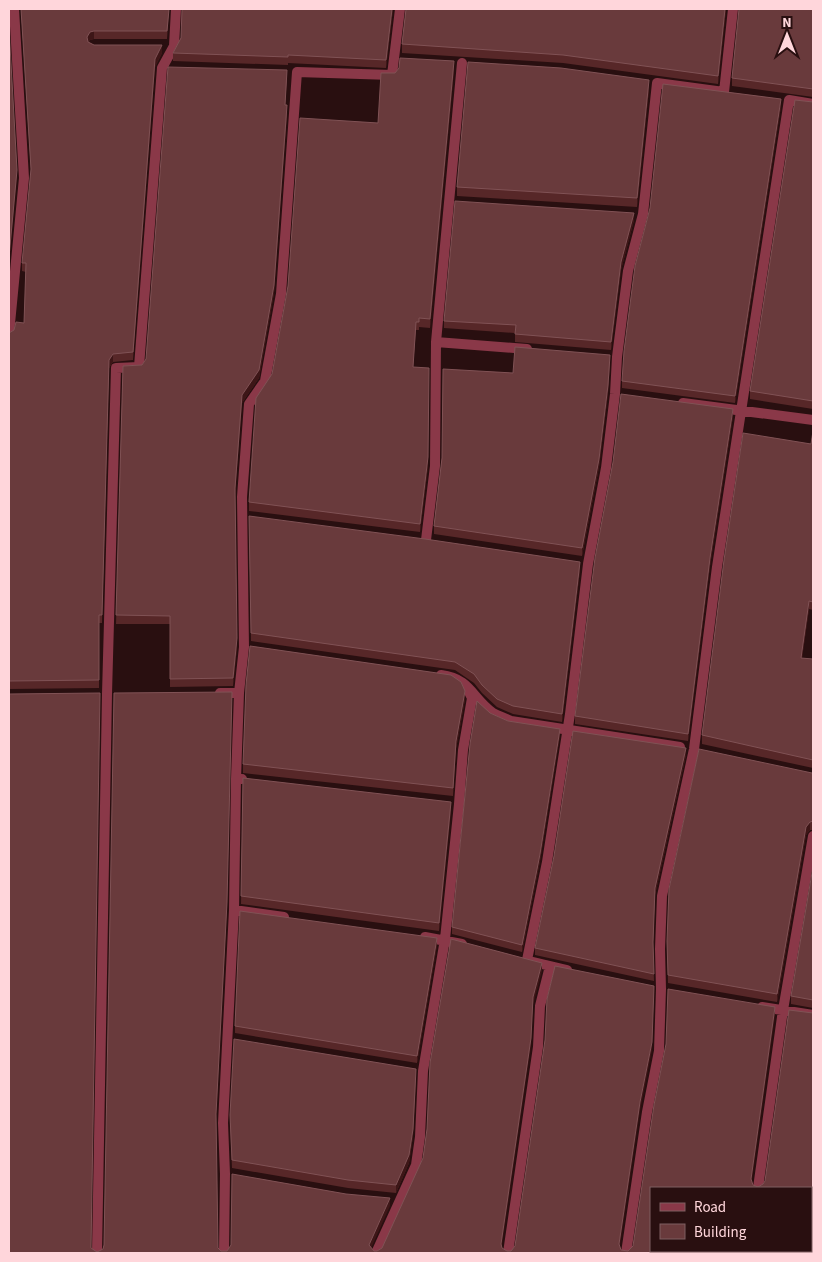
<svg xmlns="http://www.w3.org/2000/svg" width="822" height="1262" font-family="'Source Sans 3',sans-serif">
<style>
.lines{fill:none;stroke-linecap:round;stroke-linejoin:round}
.minor{stroke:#8a3848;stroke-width:10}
.wall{fill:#572728}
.shaded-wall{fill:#3d1617}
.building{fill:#693a3c;stroke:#805255;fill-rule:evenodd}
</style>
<rect width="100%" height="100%" fill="#290f10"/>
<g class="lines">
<path class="minor" d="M 9,334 L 24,178 L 14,9
M 436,342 L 527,349
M 683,403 L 813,420
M 426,540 L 435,466 L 436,342 L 462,63
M 441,675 C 471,679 471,697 493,713 C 498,716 505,718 511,721 L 680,747
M 220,693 L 239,693 L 244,647 L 242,497 L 249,404 L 265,381 L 281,294 L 297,72 L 392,75 L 400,9
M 239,693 L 236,779 L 242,779
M 234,910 L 284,917
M 425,937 L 462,944
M 527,960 L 547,862 L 570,714 L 588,564 L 606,468 L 615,394 L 617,357 L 628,271 L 643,214 L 657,83 L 724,92 L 733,9
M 529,961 L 567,970
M 762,1007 L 813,1015
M 758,1188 L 783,1010 L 813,836
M 97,1253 L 107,694 L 116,368 L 139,367 L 162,68 L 174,46 L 176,9
M 224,1253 L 225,1174 L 223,1123 L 234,910 L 236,779
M 376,1253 L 416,1165 L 420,1137 L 423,1071 L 445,939 L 459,804 L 463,750 L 472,698 L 468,690
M 508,1253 L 538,1047 L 540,1006 L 550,966
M 626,1253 L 647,1112 L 659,1051 L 661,989 L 660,949 L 662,896 L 694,749 L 717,567 L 789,100 L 813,104
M 748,1253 L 748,1251"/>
</g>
<path class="wall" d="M 21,9 L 169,9 L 167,39 L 94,39 L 90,40 L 89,42 L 94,45 L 162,53 L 155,67 L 133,360 L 113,362 L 109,368 L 102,623 L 99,623 L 99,688 L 9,689 L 14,330 L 24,323 L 26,272 L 22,271 L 22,263 L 31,173 Z
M 393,9 L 386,68 L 288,63 L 288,65 L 173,61 L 173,53 L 181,38 Z
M 406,9 L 726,9 L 718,84 L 563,63 L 402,53 L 402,44 Z
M 813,9 L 813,97 L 732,86 L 732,78 Z
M 454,70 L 430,328 L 419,327 L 419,330 L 416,330 L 413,367 L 428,466 L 420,532 L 249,511 L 249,502 L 272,374 L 378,123 Z
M 287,79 L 285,105 L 287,114 L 274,293 L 259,378 L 242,403 L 235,495 L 237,647 L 233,686 L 170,687 L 170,624 L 116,624 L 123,366 L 142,365 L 146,359 Z
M 649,89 L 637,207 L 457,196 L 457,187 Z
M 813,102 L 813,409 L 750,399 L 750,391 Z
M 781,106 L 735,403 L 622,388 L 622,381 Z
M 634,220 L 621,270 L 611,350 L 515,342 L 515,333 L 444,328 L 444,321 Z
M 610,363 L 608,393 L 599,467 L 582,556 L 434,534 L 434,526 L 442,458 L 513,373 Z
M 733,416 L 710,566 L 688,741 L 575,724 L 575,716 Z
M 813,431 L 813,610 L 809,609 L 802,658 L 813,659 L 813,768 L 702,744 L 702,735 L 811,444 Z
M 249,516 L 580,570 L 562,722 L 513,714 L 497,707 L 482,693 L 474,683 L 455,670 L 251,641 Z
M 465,699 L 456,749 L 453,796 L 243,773 L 243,764 Z
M 490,713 L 508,721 L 560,735 L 540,861 L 522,952 L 452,934 L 452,927 Z
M 686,755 L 655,895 L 653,946 L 654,981 L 535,955 L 535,948 Z
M 812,773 L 813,773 L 813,830 L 810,830 L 806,835 L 777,1002 L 668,983 L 667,941 Z
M 243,778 L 451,810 L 439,931 L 241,904 Z
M 813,867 L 813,1008 L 791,1004 L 791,996 Z
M 437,945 L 417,1063 L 235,1033 L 235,1026 Z
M 416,1077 L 413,1136 L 409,1163 L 396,1193 L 348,1188 L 232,1168 L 230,1123 Z"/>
<path class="shaded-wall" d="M 392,9 L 393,9 L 386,68 L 386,60 Z
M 725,9 L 726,9 L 718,84 L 718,76 Z
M 94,31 L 94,39 L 90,40 L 87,46 L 87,37 L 90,32 Z
M 162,45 L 162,53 L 155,67 L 133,360 L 155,59 Z
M 454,61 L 454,70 L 430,328 L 430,319 Z
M 649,80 L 649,89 L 637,207 L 637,198 Z
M 781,99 L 781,106 L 735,403 L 735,396 Z
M 287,105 L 274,293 L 259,378 L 242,403 L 235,497 L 242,395 Z
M 17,170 L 17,178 L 9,265 L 9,257 Z
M 634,213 L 634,220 L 621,270 L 611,350 L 611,342 L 621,262 Z
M 113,354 L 113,362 L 109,368 L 102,623 L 109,360 Z
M 610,355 L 608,393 L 599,467 L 582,556 L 582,548 Z
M 429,368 L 428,466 L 420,532 L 420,524 Z
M 733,409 L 733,416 L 710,566 L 688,741 L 688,734 L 710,558 Z
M 580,562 L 580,570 L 562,722 L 562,714 Z
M 809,601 L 809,609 L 801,666 L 801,658 Z
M 237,638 L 237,647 L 233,686 L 233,678 Z
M 465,691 L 465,699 L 456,749 L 453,796 L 456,741 Z
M 232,692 L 227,910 L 216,1123 Z
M 560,729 L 560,735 L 540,861 L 522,952 L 522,945 Z
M 686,748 L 686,755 L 655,895 L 655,888 Z
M 451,802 L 451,810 L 439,931 L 439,923 Z
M 810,822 L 810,830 L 806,835 L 777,1002 L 777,994 L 806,827 Z
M 437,938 L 437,945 L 417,1063 L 417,1056 Z
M 542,963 L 542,971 L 533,1005 L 531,1046 L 501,1252 L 501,1244 L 533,997 Z
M 654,986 L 652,1050 L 640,1111 L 619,1252 L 619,1244 Z
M 775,1007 L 775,1016 L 751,1187 L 751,1179 Z
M 416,1077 L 413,1136 L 409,1163 L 396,1193 L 396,1185 Z
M 390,1198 L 390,1206 L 369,1253 L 369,1245 Z"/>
<path class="building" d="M 21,9 L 169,9 L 167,31 L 94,31 L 90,32 L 87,37 L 88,42 L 94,45 L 162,45 L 155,59 L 133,352 L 113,354 L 109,360 L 102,615 L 99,615 L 99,680 L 9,681 L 9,333 L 14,330 L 16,322 L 24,323 L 26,263 L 22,263 L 31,169 Z
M 182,9 L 392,9 L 386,60 L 288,55 L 288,57 L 173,53 L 181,38 Z
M 406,9 L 725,9 L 718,76 L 563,55 L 402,44 Z
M 739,9 L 813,9 L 813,89 L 732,78 Z
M 9,28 L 17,170 L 9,257 Z
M 400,58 L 454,61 L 430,319 L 419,318 L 419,322 L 416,322 L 413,367 L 429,368 L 428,457 L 420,524 L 249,502 L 256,398 L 272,374 L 288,286 L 300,118 L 378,123 L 381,73 L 395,73 L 399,68 Z
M 468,62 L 561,68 L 649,80 L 637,198 L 457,187 Z
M 168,67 L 287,70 L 285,105 L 287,105 L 274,285 L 259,370 L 242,395 L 235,488 L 237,638 L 233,678 L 170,679 L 170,616 L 116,615 L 123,366 L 142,365 L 146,359 Z
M 663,84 L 781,99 L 735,396 L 622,381 L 624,351 L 635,266 L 650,208 Z
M 795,100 L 813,102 L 813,401 L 750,391 Z
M 455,201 L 634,213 L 621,262 L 611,342 L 515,334 L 516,325 L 444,321 Z
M 515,347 L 610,355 L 608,385 L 599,459 L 582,548 L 434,526 L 442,458 L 443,369 L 513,373 Z
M 621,394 L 733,409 L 710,558 L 688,734 L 575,716 L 595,558 L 613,462 Z
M 813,431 L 813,602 L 809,601 L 801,658 L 813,659 L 813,760 L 702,735 L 724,560 L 743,433 L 811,444 Z
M 249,516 L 425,539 L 580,562 L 562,714 L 513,706 L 497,699 L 482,685 L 474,674 L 455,662 L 251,633 Z
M 250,646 L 451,675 L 461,682 L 465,691 L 456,741 L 453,788 L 243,764 L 246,685 Z
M 232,692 L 227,902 L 216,1114 L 218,1248 L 221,1251 L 227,1251 L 231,1245 L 232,1174 L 346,1194 L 390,1198 L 369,1245 L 374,1251 L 377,1251 L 382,1248 L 423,1158 L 427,1129 L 430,1063 L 451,939 L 542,963 L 533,997 L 531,1038 L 501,1244 L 502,1248 L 507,1251 L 511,1251 L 515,1246 L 545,1040 L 547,999 L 555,966 L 654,986 L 652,1042 L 640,1102 L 619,1244 L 621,1250 L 628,1251 L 633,1246 L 654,1105 L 666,1044 L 668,989 L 775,1007 L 751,1179 L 753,1185 L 758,1187 L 763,1184 L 765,1181 L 789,1010 L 813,1013 L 813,1253 L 9,1253 L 9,694 L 100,693 L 91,1248 L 97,1252 L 103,1249 L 104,1245 L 114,693 ZM 651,1188 L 811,1188 L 811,1251 L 651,1251 Z
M 477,701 L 490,713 L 508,721 L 560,729 L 540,854 L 522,945 L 452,927 L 470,744 Z
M 573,731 L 686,748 L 655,888 L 653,942 L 654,974 L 535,948 L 554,856 Z
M 699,749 L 812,773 L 813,773 L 813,821 L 810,822 L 806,827 L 777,994 L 668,975 L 667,941 L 669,889 Z
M 243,778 L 451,802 L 439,923 L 241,896 Z
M 813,867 L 813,1000 L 791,996 Z
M 240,911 L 437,938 L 417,1056 L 235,1026 Z
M 234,1039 L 416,1069 L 413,1129 L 409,1155 L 396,1185 L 348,1180 L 232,1160 L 230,1115 Z"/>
<rect width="822" height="1262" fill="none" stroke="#ffd6db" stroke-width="20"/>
<rect x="650" y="1187" width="162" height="65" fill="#290f10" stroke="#7f5f61"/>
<rect x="660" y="1203" width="25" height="8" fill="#8a3848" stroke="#7f5f61"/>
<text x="694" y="1212" font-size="15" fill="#ffd6db">Road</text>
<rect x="660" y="1224" width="25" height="15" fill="#693a3c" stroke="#7f5f61"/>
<text x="694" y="1237" font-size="15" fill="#ffd6db">Building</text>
<g transform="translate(787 35)" stroke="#290f10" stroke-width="4" paint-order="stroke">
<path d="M0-4L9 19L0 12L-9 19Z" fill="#ffd6db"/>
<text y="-8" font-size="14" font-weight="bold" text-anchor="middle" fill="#ffd6db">N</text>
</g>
</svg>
